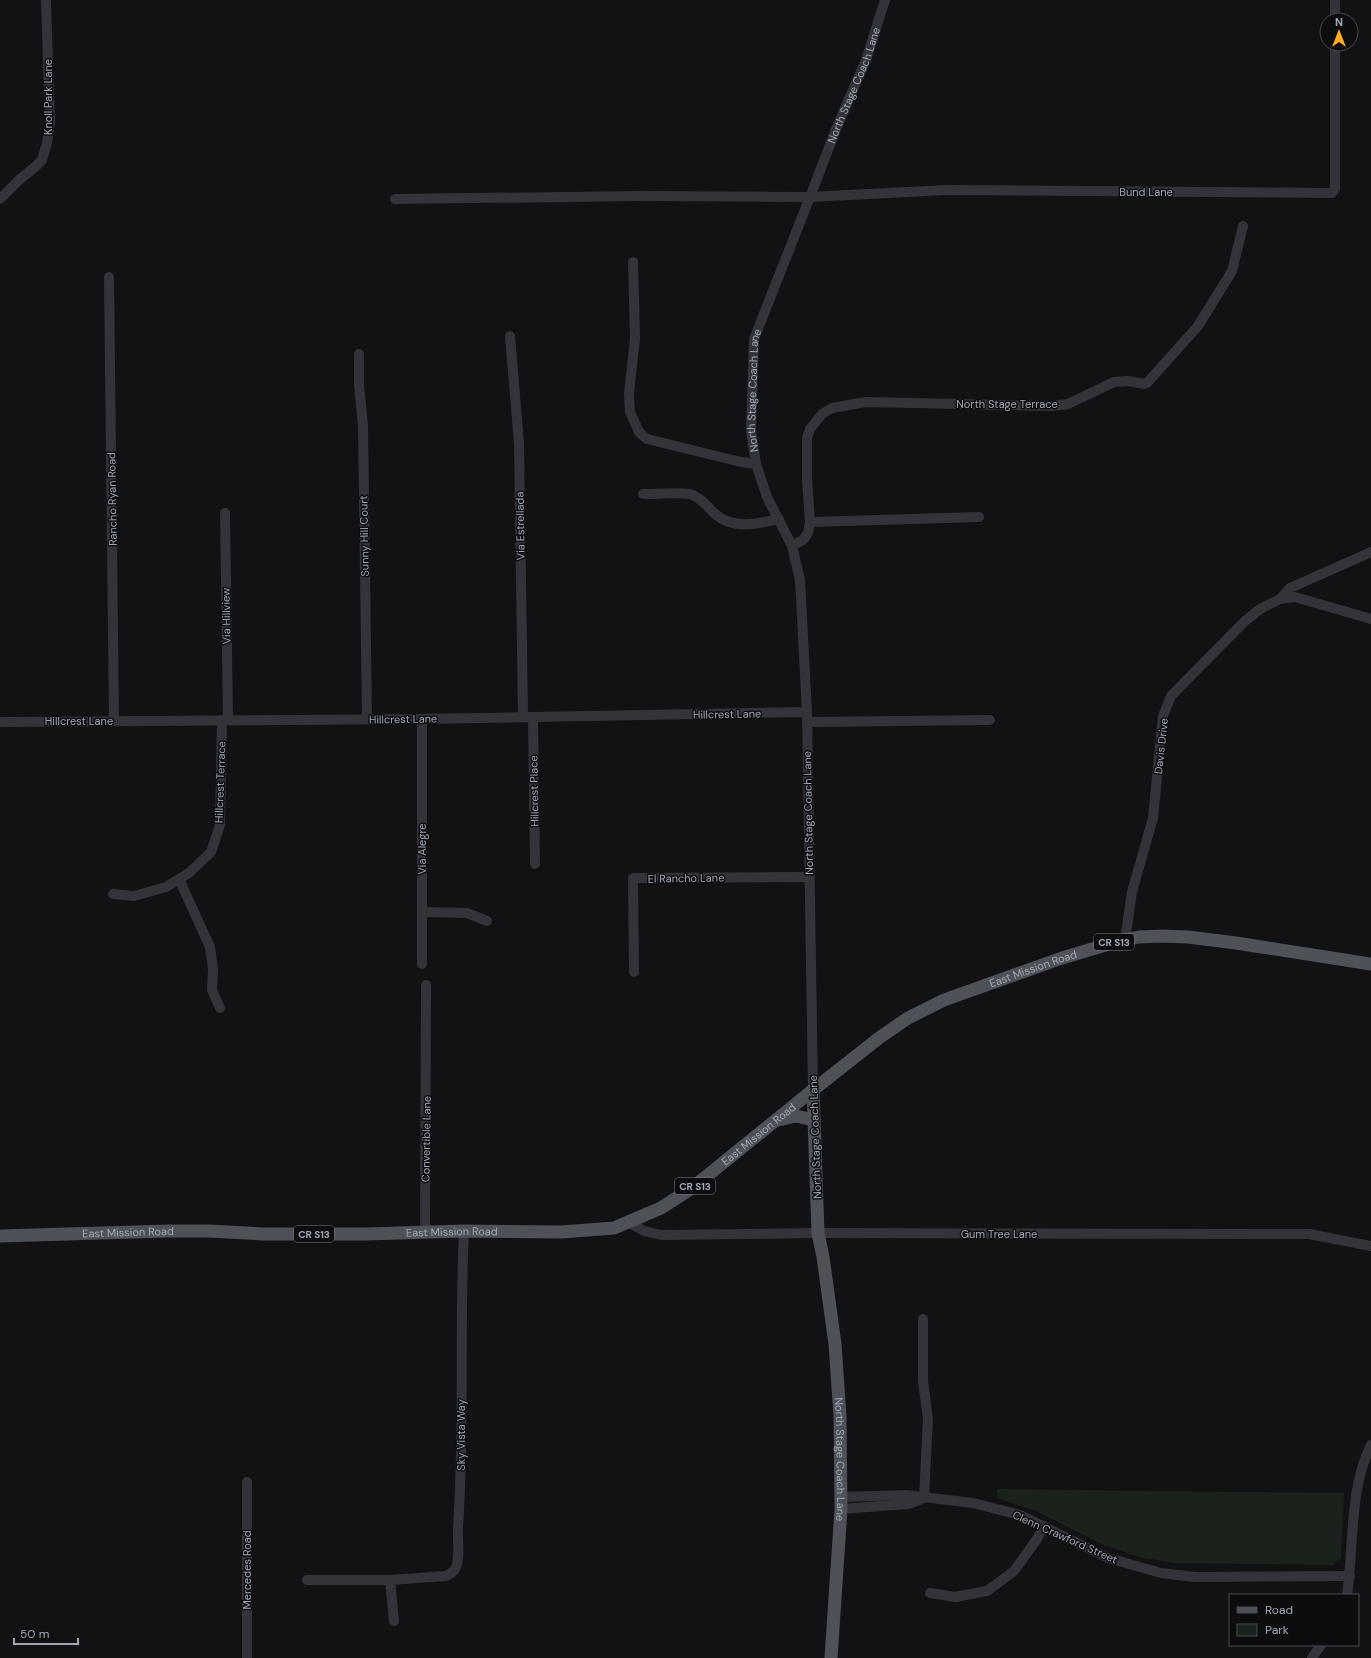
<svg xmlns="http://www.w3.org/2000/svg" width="1371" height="1658" font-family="'DM Sans',sans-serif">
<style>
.green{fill:#1a221b}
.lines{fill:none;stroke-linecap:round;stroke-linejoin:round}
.minor{stroke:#333439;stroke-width:10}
.major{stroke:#4e5158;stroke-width:13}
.labels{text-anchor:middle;stroke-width:3;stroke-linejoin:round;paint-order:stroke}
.shield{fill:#0d0d0f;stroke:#757a84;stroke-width:1}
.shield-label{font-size:10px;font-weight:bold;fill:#a2a9b6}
.street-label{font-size:11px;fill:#a2a9b6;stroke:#0d0d0f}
</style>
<rect width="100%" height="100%" fill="#121214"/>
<path class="green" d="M 997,1489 L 1344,1493 L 1341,1558 L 1333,1565 L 1175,1563 L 1138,1557 L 1104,1545 L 1036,1511 L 997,1498 Z"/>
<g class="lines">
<g class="minor">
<path d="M 1335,0 L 1335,20"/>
<path d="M 0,199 L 19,180 L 35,167 L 42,160 L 47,143 L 50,122 L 46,0"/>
<path d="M 395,199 L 644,196 L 810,197 L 946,190 L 1332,193 L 1335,189 L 1335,44"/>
<path d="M 633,262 L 635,338 L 629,394 L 630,412 L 639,432 L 647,439 L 741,462 L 756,464"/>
<path d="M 109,277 L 114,721"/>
<path d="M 510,336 L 519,443 L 523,717"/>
<path d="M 359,354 L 359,385 L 363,426 L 367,719"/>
<path d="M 643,494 C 654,494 681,492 690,494 C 700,497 707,506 714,513 C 732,530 757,524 779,519"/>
<path d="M 225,513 L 228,720"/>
<path d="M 810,522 L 979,517"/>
<path d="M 792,546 L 803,540 L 808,533 L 810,522 L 807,479 L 807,438 L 810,429 L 822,414 L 832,408 L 866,402 L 1052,406 L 1068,404 L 1114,382 L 1128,381 L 1144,384 L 1147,383 L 1198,326 L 1232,271 L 1243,226"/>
<path d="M 1280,599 L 1290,588 L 1371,552"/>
<path d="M 533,717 L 535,864"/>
<path d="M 0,722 L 422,719 L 807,712"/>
<path d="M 807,722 L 990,720"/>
<path d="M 179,879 L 210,947 L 213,969 L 212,990 L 220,1008"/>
<path d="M 113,894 L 134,896 L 166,887 L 189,873 L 211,852 L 220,825 L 222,720"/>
<path d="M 422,912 L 467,913 L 487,921"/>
<path d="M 1125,940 L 1132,892 L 1153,818 L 1163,716 L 1171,696 L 1245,621 L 1260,609 L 1280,599 L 1295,597 L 1371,619"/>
<path d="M 422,964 L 422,719"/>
<path d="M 634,972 L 633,878 L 809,877"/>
<path id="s1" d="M 813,1090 L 807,712 L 800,580 L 792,546 L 767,497 L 756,464 L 751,431 L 754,339 L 810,197 L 836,129 L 866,60 L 885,0"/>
<path d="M 628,1222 L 644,1231 L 661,1235 L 818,1233 L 1309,1234 L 1371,1246"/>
<path d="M 425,1233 L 426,985"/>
<path d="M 923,1319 L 923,1381 L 928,1419 L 924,1498"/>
<path d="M 247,1482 L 247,1658"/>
<path d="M 841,1497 L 906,1495 L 973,1503 L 1020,1515 L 1108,1558 L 1161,1573 L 1195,1577 L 1350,1576"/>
<path d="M 841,1509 L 908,1504 L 922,1499"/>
<path d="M 307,1580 L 390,1580 L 446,1576 C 449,1574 453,1573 455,1569 C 461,1559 457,1538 458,1527 C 465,1429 459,1330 464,1231"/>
<path d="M 390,1580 L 394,1621"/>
<path d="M 930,1593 L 955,1597 L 987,1591 L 1014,1571 L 1037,1539 L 1044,1526"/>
<path d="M 1347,1595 C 1354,1548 1349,1488 1371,1445"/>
<path d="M 1312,1658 L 1321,1645"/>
</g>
<g class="major">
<path id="s2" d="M 813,1090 L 818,1233 L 823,1257 L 835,1344 L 840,1416 L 841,1509 L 831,1658"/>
<path d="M 778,1120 L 796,1116 L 814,1120"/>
<path id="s3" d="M 0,1236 L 168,1231 L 209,1231 L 263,1234 L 367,1234 L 464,1231 L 562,1232 L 614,1228 L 661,1208 L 692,1188 L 813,1090 L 879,1038 L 908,1018 L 944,1000 L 1062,958 L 1119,941 L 1139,937 L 1161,936 L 1188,937 L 1236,943 L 1371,964"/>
</g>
</g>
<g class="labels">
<g class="shield">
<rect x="1094" y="934" width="40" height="16" rx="3"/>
<rect x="675" y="1178" width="40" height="16" rx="3"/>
<rect x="294" y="1226" width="40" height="16" rx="3"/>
</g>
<g class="shield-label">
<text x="1114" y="946">CR S13</text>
<text x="695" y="1190">CR S13</text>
<text x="314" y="1238">CR S13</text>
</g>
<g class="street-label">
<text dy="4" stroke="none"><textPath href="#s1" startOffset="1033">North Stage Coach Lane</textPath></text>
<text transform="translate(48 97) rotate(-90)" y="4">Knoll Park Lane</text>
<text x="1146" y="196">Bund Lane</text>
<text dy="4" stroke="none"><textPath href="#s1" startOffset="709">North Stage Coach Lane</textPath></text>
<text x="1007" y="408">North Stage Terrace</text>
<text transform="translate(112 499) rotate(-91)" y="4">Rancho Ryan Road</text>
<text transform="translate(520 526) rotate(-91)" y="4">Via Estrellada</text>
<text transform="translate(364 536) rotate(-91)" y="4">Sunny Hill Court</text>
<text transform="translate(226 616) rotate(-91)" y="4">Via Hillview</text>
<text transform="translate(727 714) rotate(-1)" y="4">Hillcrest Lane</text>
<text transform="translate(403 719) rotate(-1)" y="4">Hillcrest Lane</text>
<text x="79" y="725">Hillcrest Lane</text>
<text transform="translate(1161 746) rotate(-84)" y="4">Davis Drive</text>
<text transform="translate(220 782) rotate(-88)" y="4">Hillcrest Terrace</text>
<text transform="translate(534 791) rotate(-91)" y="4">Hillcrest Place</text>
<text transform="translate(808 813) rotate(-91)" y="4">North Stage Coach Lane</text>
<text transform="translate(422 849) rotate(-90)" y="4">Via Alegre</text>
<text transform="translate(686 878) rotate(-1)" y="4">El Rancho Lane</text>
<text dy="4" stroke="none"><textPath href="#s3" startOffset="1112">East Mission Road</textPath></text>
<text dy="4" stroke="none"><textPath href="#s3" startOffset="788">East Mission Road</textPath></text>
<text transform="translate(815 1137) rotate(-92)" y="4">North Stage Coach Lane</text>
<text transform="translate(426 1139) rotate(-89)" y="4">Convertible Lane</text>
<text dy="4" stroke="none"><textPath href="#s3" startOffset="128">East Mission Road</textPath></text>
<text dy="4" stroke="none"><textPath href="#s3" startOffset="452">East Mission Road</textPath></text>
<text x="999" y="1238">Gum Tree Lane</text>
<text transform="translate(461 1435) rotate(-90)" y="4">Sky Vista Way</text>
<text dy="4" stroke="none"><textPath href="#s2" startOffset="371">North Stage Coach Lane</textPath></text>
<text transform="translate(1065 1537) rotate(24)" y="4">Clenn Crawford Street</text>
<text transform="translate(247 1570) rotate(-90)" y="4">Mercedes Road</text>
</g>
</g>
<rect x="1229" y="1594" width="130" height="52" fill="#0d0d0f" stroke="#494b52"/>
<rect x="1237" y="1607" width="20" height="6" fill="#4e5158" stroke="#494b52"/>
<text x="1265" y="1614" font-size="12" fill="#a2a9b6">Road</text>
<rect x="1237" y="1624" width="20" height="12" fill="#1a221b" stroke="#494b52"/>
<text x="1265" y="1634" font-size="12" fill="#a2a9b6">Park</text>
<g transform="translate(1339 32)"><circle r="19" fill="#0d0d0f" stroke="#494b52"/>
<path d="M0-3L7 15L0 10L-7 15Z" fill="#ffae1f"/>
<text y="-6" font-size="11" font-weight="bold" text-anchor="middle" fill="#a2a9b6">N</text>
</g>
<path d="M14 1638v6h64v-6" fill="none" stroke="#a2a9b6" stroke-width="2"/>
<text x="20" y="1638" font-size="12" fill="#a2a9b6" stroke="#0d0d0f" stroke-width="3" paint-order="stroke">50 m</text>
</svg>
